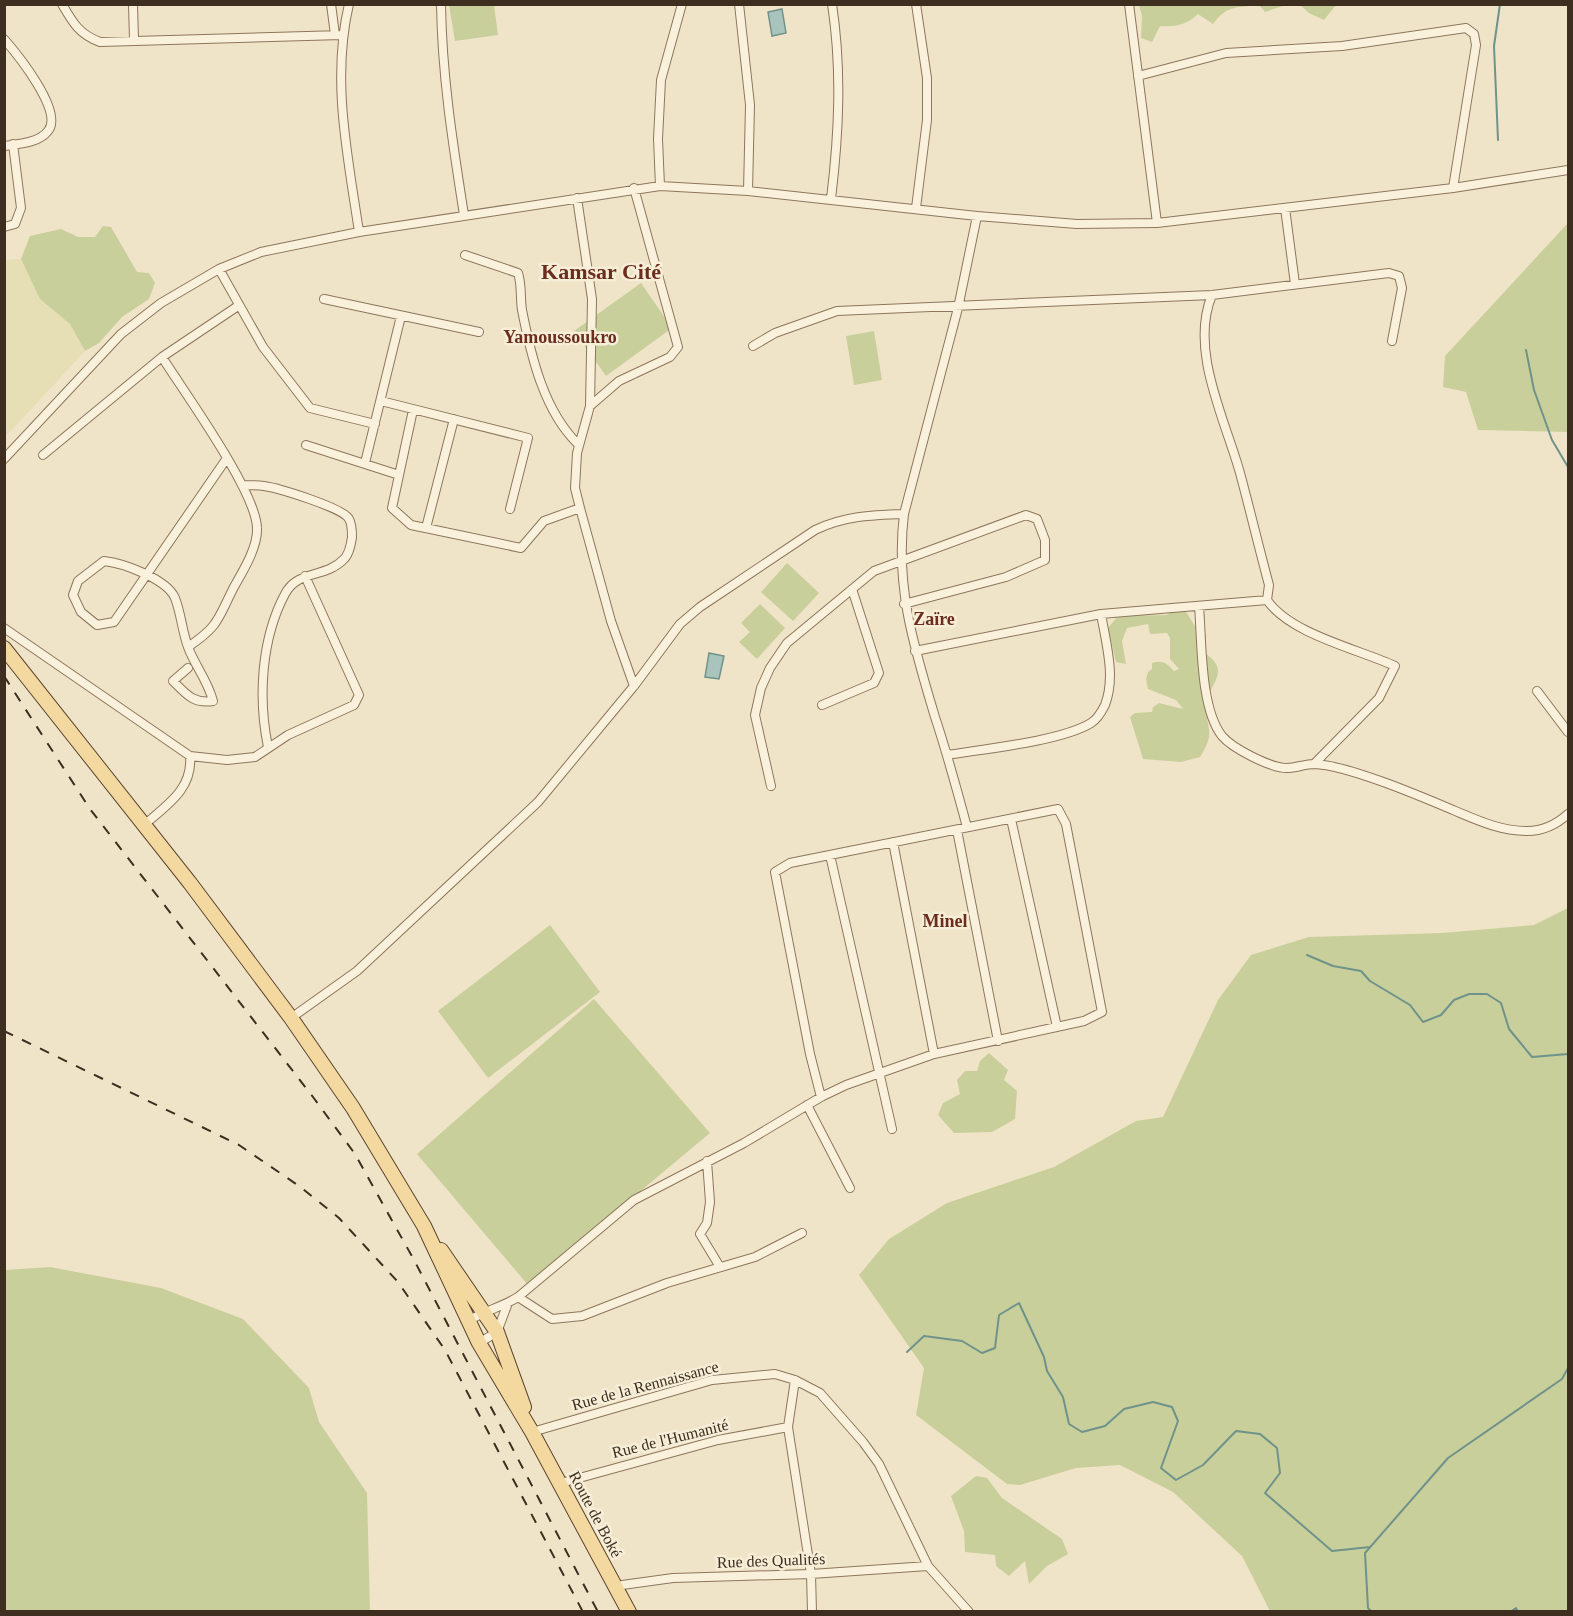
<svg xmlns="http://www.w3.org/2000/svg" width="1573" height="1616" font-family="'Times New Roman',serif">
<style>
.farmland{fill:#e6deb5}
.green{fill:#c9cf9b}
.water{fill:#a9c4bc;stroke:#6f938a;stroke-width:1.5}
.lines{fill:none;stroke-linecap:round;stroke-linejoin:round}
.stream{stroke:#6f938a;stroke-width:2}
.minor-casing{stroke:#8d765c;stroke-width:10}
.primary-casing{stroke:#5b4430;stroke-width:16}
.minor{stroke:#faf1dc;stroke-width:8}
.primary{stroke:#f3d9a0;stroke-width:14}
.rail{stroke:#3d2e20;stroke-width:2;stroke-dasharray:10 10;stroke-linecap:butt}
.labels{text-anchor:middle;stroke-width:5;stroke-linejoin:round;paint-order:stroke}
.street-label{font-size:16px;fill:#3d2e20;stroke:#f7eed8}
.neighbourhood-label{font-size:18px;font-weight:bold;fill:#6b2e1e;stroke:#f7eed8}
.district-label{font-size:22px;font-weight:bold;fill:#6b2e1e;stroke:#f7eed8}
</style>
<rect width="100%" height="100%" fill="#f0e4c8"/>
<path class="farmland" d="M 21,259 L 40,299 L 70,324 L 85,351 L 5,437 L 5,260 Z"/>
<path class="green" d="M 449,5 L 494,5 L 498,35 L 455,41 Z
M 1139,5 L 1286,5 L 1265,12 L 1259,5 C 1237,8 1228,4 1213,24 L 1198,14 C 1186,25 1176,27 1160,26 L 1152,42 L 1141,38 L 1142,16 Z
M 1300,5 L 1336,5 L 1324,20 L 1309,13 Z
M 1568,223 L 1568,432 L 1478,430 L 1466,392 L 1443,387 L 1445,356 Z
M 103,226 L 111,227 L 137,272 L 149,273 L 155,283 L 149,299 L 122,317 L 99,343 L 85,351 L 70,324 L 40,299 L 21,259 L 30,236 L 61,229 L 78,237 L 95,237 Z
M 641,283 L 672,328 L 606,376 L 574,331 Z
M 874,331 L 882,380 L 854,385 L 846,336 Z
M 787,563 L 819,593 L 793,621 L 761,592 Z
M 760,604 L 785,628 L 757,659 L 739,642 L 750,632 L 741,623 Z
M 1176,610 L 1185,610 L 1198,631 L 1204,631 L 1206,636 L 1206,654 C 1232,672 1208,684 1207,703 C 1205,731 1217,730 1200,757 L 1181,762 L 1143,759 L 1130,717 L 1135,713 L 1152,712 L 1153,707 L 1159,703 L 1183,709 L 1176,700 L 1148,689 L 1146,679 L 1148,672 L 1152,669 L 1152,663 C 1162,660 1167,663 1174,671 L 1179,669 L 1170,659 L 1170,638 L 1167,633 L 1150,634 L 1148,624 L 1127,628 L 1122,641 L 1126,664 L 1116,662 L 1108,628 L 1118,616 L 1166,615 Z
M 1568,908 L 1568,1611 L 1270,1611 L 1242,1556 L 1173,1492 L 1120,1465 L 1076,1468 L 1020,1485 L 1007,1484 L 916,1415 L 924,1368 L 859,1275 L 889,1239 L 947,1203 L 1054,1167 L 1136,1121 L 1163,1117 L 1218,1000 L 1251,955 L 1309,937 L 1442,933 L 1534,925 Z
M 550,925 L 600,992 L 488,1078 L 438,1011 Z
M 594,999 L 710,1133 L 528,1285 L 417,1154 Z
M 989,1053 L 1008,1070 L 1004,1080 L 1017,1091 L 1015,1119 L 992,1132 L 954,1133 L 938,1115 L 943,1103 L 960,1094 L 957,1080 L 965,1071 L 977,1071 L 980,1061 Z
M 50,1267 L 161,1288 L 243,1319 L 309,1388 L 319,1422 L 367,1493 L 370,1611 L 5,1611 L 5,1270 Z
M 976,1476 L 987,1478 L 1002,1498 L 1062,1539 L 1068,1554 L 1047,1566 L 1029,1584 L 1025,1561 L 1009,1576 L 996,1566 L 995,1555 L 965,1552 L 964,1531 L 951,1496 Z"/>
<path class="water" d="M 782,9 L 786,33 L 772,36 L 768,12 Z
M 709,653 L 724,656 L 719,679 L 705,677 Z"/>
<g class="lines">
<path class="stream" d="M 1498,140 L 1494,46 L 1500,4
M 1526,350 L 1534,390 L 1552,440 L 1568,467
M 1307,955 L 1333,966 L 1361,971 L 1370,981 L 1410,1005 L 1423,1022 L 1441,1015 L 1454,1000 L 1469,994 L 1487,994 L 1501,1003 L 1509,1029 L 1532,1057 L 1568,1054
M 907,1352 L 924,1336 L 962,1341 L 982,1353 L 995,1348 L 999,1315 L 1019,1303 L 1044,1357 L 1047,1371 L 1063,1397 L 1069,1424 L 1082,1432 L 1105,1426 L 1124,1409 L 1153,1402 L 1172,1407 L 1178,1421 L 1161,1468 L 1176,1480 L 1203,1465 L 1236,1431 L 1260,1434 L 1277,1448 L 1280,1473 L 1265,1493 L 1332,1551 L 1370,1547
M 1372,1612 L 1368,1608 L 1365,1553 L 1448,1458 L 1562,1379 L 1568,1368
M 1510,1612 L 1516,1608 L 1518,1612"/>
<defs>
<path id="minor" d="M 62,4 C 73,23 79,34 100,42 L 342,35
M 133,4 L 134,40
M 331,4 L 335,35
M 349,4 C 331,80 348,157 359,232
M 441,4 C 442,76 453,145 464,215
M 739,4 L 750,105 L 748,191
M 1129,4 L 1157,223
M 4,39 C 18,55 64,112 48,131 C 39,143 18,144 4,146
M 1138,76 L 1226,53 L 1342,46 L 1466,28 L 1474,34 L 1476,45 L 1453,188
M 660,186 L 658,139 L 661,80 L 682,4
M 577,198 L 592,299 L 590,406
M 831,199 C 839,133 842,70 832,4
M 916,208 L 927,120 L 927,78 L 916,4
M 1285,208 L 1295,284
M 4,227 L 15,224 L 21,208 L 13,144
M 465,255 L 518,273 C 522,285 520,297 522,310 C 531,356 544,412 579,445
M 219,269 L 263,347 L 310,408 L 375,424
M 324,299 L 479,332
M 753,346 L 775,333 L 837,311 L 1212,295 L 1389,273 L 1399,276 L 1402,288 L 1392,341
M 162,357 C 184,392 256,491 257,528 C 258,547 243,571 234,587 C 217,620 220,625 188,647
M 381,401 L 528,438 L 510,509
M 413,410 L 392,508 L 411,525 L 521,548 L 544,521 L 580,508
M 306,445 L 399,475
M 43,455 L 162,357 L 238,306
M 4,459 L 121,334 L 161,303 L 219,269 L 261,252 L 359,232 L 660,186 L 748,191 L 977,216 L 1077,224 L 1157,223 L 1453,188 L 1568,170
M 365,463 L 401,316
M 242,485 C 249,485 257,485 264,486 C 278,488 344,508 349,519 C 352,524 352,531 352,537 C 351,544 350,552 345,558 C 326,579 298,569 285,594 C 261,639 258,698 268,747
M 426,528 L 454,419
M 1267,600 C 1290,634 1358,649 1395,666 L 1379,698 L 1314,764
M 1199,606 C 1202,642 1200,708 1222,736 C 1232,748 1270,768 1287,768 C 1296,768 1305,764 1314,764 C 1347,765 1420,796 1453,810 C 1477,820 1500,831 1527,831 C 1543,831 1557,824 1568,814
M 4,628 L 190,756 L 227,760 L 255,757 L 288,735 L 354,705 L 359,695 L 305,576
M 915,651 L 1101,614 L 1267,600 L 1269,585 C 1259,548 1250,510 1240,473 C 1225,419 1189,350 1212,295
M 188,668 L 173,681 C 186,694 193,704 213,701 C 208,681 195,666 188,647 C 182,631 181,613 175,598 C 167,579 123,563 104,561 L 78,581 L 73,595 L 81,612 L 97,625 L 114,622 L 227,458
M 634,686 L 611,621 L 580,508 L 575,488 L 577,453 L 590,406 L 619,381 L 670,357 L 678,347 L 634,188
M 1537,691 L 1568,732
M 822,705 L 874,683 L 879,673 L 852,589
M 947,755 C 984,749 1062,741 1091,723 C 1096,720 1102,711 1105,705 C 1116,677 1106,643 1101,614
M 771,786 L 755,715 L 761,688 L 770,668 L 787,643 L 874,571 L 1026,515 L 1037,519 L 1045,540 L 1045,560 L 1006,577 L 904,604
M 1011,819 L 1057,1027
M 144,825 C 167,805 193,789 190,756
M 967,827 C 957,790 947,753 935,717 C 914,647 895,587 904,514 L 958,308 L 977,216
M 957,830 L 998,1041
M 893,842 L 934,1054
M 830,855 L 892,1129
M 291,1018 L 357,971 L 538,802 L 634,686 L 680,624 L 700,607 L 815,530 C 844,516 871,515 904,514
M 807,1105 L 850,1188
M 707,1161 L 710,1202 L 707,1223 L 700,1234 L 720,1267
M 518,1297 L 552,1319 L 582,1316 L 667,1283 L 755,1257 L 802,1233
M 468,1321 C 484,1311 502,1307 518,1297 L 634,1200 L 744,1143 L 821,1097 L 846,1085 L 934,1054 L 1084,1021 L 1102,1012 L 1066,824 L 1058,809 L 790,863 L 775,872 L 810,1054 L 821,1097
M 479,1343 L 497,1332 L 508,1303
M 795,1380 L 788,1427 L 811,1574 L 812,1612
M 532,1432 L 712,1380 L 775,1374 L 795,1380 L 820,1393 L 863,1442 L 879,1464 L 928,1566 L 969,1612
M 561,1483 L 718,1440 L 788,1427
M 615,1586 L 673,1578 L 811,1574 L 928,1566"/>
<path id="primary" d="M 4,648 L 190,883 L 291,1018 L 353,1108 L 424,1226 L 479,1343 L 532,1432 L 629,1612
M 441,1250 L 497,1332 L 524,1407"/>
</defs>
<use href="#minor" class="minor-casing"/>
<use href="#primary" class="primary-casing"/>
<use href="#minor" class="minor"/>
<use href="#primary" class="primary"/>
<path class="rail" d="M 4,676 L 90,809 L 313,1097 L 355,1154 L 414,1260 L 598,1612
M 4,1031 L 239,1145 L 299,1186 L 339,1218 L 398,1282 L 445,1350 L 583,1612"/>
</g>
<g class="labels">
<g class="street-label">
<text transform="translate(645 1385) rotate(-15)" y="6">Rue de la Rennaissance</text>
<text transform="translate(670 1438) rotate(-14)" y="6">Rue de l'Humanité</text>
<text transform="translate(596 1514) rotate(62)" y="6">Route de Boké</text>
<text transform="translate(771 1560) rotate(-2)" y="6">Rue des Qualités</text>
</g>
<g class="neighbourhood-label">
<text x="560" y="343">Yamoussoukro</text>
<text x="934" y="625">Zaïre</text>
<text x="945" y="927">Minel</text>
</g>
<g class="district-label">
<text x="601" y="279">Kamsar Cité</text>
</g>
</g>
<rect width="1573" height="1616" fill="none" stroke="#3d2e20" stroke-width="12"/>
</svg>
